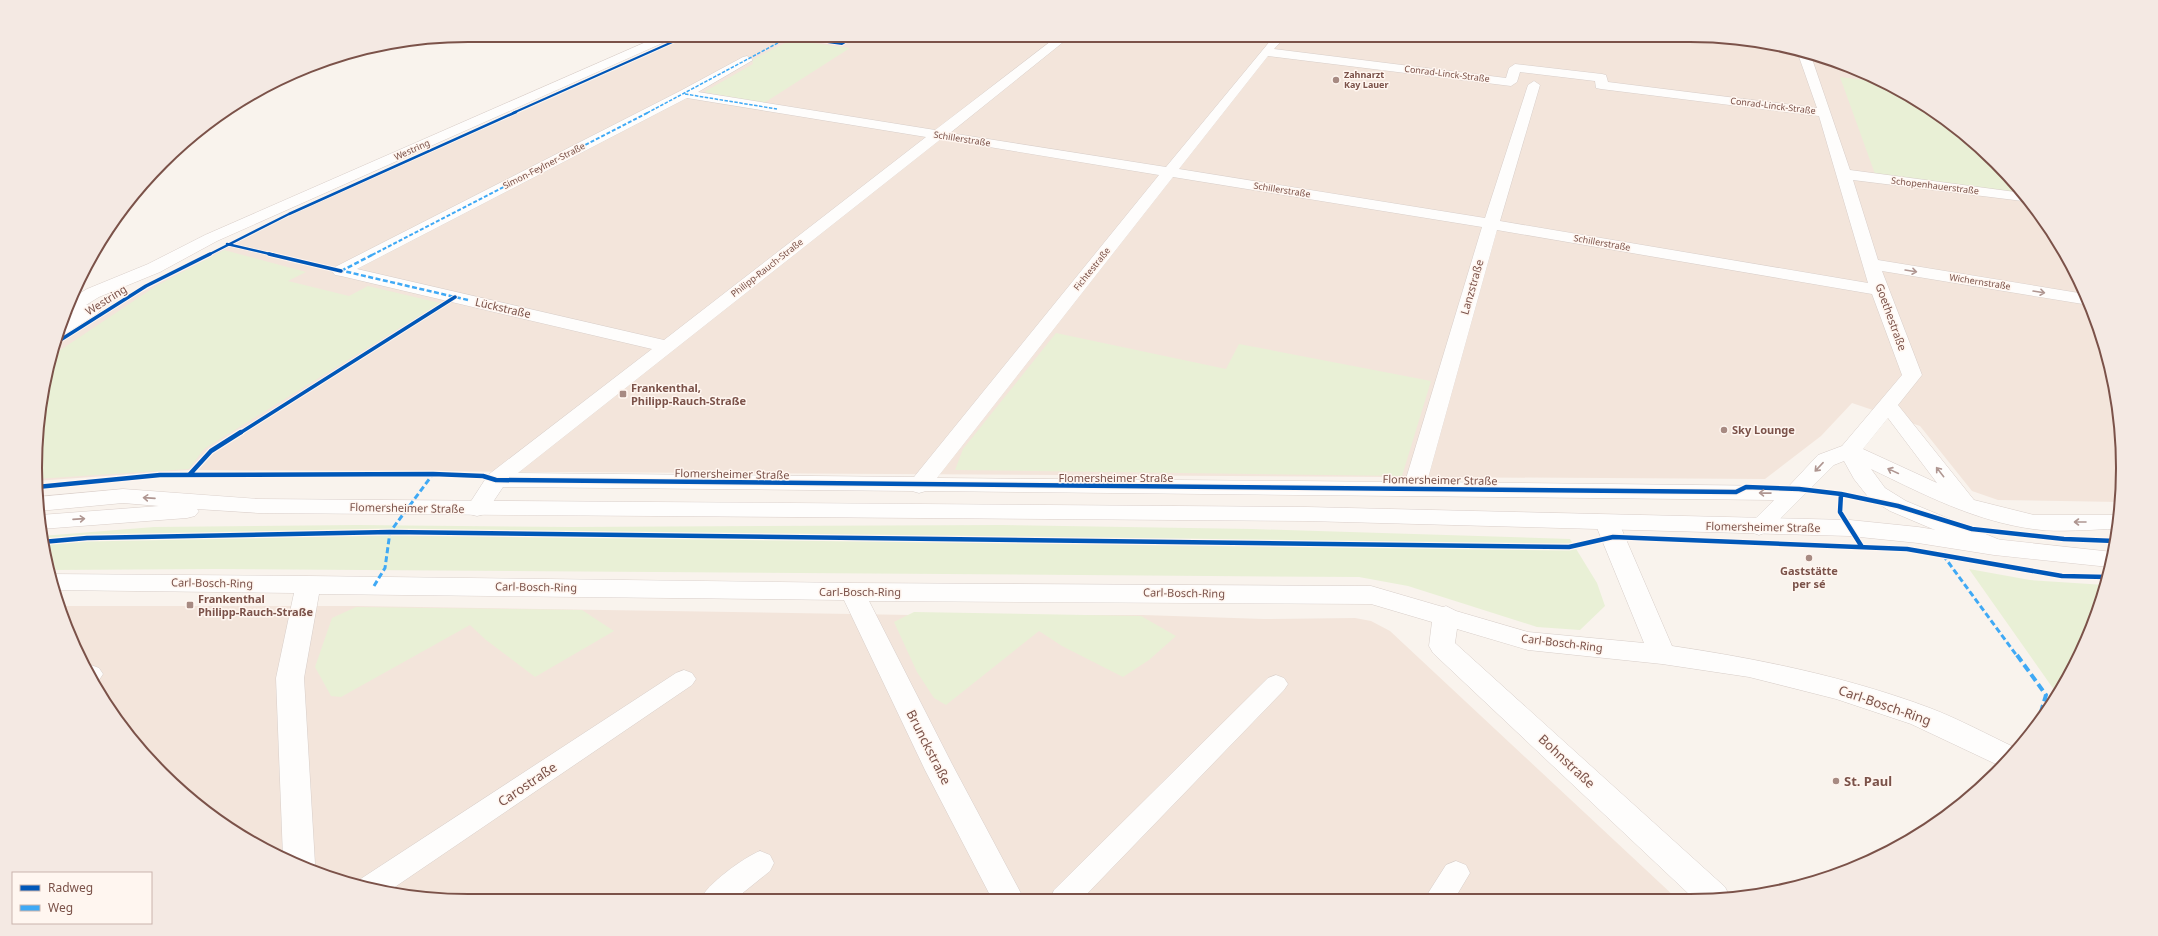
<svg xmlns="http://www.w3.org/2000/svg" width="2158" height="936" font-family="'Noto Sans',sans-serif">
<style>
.residential{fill:#f3e5db}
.green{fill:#e9f0d6}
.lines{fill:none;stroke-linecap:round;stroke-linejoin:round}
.service-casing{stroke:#d8cec9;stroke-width:1}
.minor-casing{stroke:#d8cec9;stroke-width:1}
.secondary-casing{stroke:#dacfca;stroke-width:1}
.service{fill:#fefdfc;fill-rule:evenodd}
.minor{fill:#fefdfc;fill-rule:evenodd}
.secondary{fill:#fefdfc;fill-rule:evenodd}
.quiet-far4{stroke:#3fa9f5;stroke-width:1.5;stroke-dasharray:3.5 1.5;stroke-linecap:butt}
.quiet-far3{stroke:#3fa9f5;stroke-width:2;stroke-dasharray:4 2;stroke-linecap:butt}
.quiet-far2{stroke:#3fa9f5;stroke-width:2.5;stroke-dasharray:5 2.5;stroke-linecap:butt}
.quiet-far1{stroke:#3fa9f5;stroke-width:3;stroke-dasharray:6 3;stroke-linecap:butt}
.quiet{stroke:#3fa9f5;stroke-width:4;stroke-dasharray:8 4;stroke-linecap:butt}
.cycleway-far3-casing{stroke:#fff6f0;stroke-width:3.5}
.cycleway-far2-casing{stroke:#fff6f0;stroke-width:4}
.cycleway-far1-casing{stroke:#fff6f0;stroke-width:5.5}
.cycleway-casing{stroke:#fff6f0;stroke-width:7}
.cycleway-far3{stroke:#0057b8;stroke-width:2}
.cycleway-far2{stroke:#0057b8;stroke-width:2.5}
.cycleway-far1{stroke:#0057b8;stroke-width:3.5}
.cycleway{stroke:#0057b8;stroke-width:4.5}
.oneway{stroke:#af9691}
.poi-dot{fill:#a78a82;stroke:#fff6f0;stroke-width:1.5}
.labels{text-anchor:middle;stroke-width:3;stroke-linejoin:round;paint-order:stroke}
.far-street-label{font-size:9px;fill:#7b5249;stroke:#fff6f0}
.far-poi-label{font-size:9px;font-weight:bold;fill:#7b5249;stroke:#fff6f0;text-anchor:start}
.street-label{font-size:11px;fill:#7b5249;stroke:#fff6f0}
.poi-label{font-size:11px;font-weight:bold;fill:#7b5249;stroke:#fff6f0;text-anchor:start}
.near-street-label{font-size:13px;fill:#7b5249;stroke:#fff6f0}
.near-poi-label{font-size:13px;font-weight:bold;fill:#7b5249;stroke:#fff6f0;text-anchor:start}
.rim{fill:none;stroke:#7b5249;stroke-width:2}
</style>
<rect width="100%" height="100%" fill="#f9f3ed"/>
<path class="residential" d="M 693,35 L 777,35 L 840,43 L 855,35 L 1690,35 L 1774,43 L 1829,58 L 1907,93 L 1976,143 L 2034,205 L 2078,277 L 2108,356 L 2122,440 L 2120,502 L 1998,500 L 1972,491 L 1920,426 L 1852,403 L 1821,436 L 1765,479 L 189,470 L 36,481 L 35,468 L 43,384 L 54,345 L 71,332 L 211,253 L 317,203 Z
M 58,606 L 357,606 L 911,615 L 1143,615 L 1264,619 L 1355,618 L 1371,621 L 1390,631 L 1675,897 L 468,901 L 384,893 L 329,878 L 252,843 L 183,794 L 142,753 L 93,685 Z"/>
<path class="green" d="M 777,35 L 855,35 L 840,43 Z
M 791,40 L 850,48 L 764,103 L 704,92 L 753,64 L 752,60 Z
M 1840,77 L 1881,82 L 1907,93 L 1976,143 L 2023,193 L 1875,174 Z
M 224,250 L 306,272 L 288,281 L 349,296 L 368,286 L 440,303 L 204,449 L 189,469 L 36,479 L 35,468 L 43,384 L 50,357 L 156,286 Z
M 1056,333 L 1226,369 L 1239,344 L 1431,381 L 1402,476 L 955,470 L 963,449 Z
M 357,525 L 571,527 L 1002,525 L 1252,529 L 1570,539 L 1597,583 L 1605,606 L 1580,630 L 1537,627 L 1408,586 L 1359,577 L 216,569 L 48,570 L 42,536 L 154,527 Z
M 1969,569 L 2030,580 L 2105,585 L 2100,607 L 2057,694 Z
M 356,607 L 582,610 L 614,631 L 535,677 L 486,640 L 470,625 L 341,697 L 331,696 L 315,667 L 332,618 Z
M 914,612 L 1141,616 L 1176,636 L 1149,660 L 1123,677 L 1062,646 L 1039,631 L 946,705 L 934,698 L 917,672 L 894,622 Z"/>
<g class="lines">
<defs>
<path id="service" d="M 91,665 L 99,668 L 103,674 L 99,680 L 92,683 L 85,667 Z
M 684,670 L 692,673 L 696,679 L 692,685 L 386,893 L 357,885 L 359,880 L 676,673 Z
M 1276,675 L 1284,678 L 1288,684 L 1284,690 L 1082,899 L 1050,899 L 1054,890 L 1268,678 Z
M 760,851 L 770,855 L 774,863 L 770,871 L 734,900 L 700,900 C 706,885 744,857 760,851 Z
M 1456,861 L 1466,865 L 1470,873 L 1455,898 L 1425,898 L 1446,865 Z"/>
<path id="minor" d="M 1059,35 L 1072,35 L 950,133 L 1166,167 L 1275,35 L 1287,35 L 1274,49 L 1506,78 L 1509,68 L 1515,64 L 1602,74 L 1606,75 L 1608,82 L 1817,108 L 1797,51 L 1810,53 L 1850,170 L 2023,193 L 2031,202 L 1853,180 L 1878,260 L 2085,294 L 2089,305 L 1882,271 L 1922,375 L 1898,405 L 1974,500 L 2034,515 L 2119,515 L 2118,529 C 2091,529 2059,533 2033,529 C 1974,521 1923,494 1871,469 L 1885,488 L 1906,501 L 2000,540 L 2004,546 L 2000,552 L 1992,554 L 1890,511 L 1869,498 L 1854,479 L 1844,461 L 1834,465 L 1767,532 L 1759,535 L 1751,532 L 1747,527 L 1774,500 L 926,491 L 919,493 L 912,491 L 503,487 L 485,514 L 477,516 L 469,514 L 466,509 L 488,475 L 652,349 L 341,276 L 335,275 L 332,271 L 335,267 L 680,91 L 743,57 L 747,56 L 753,60 L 698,92 L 935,130 ZM 1268,56 L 1511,86 L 1517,82 L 1520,72 L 1595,81 L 1596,88 L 1601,89 L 1819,116 L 1868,283 L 1500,221 L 1540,85 L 1534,81 L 1528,85 L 1485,218 L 1179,169 ZM 687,98 L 926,137 L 664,340 L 357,269 ZM 941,139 L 1159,175 L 914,477 L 518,473 ZM 1173,177 L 1482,227 L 1405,482 L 937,478 ZM 1497,230 L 1872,294 L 1902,375 L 1842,446 L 1818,455 L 1789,486 L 1427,482 ZM 1888,418 L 1937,483 L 1863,449 Z
M 1607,516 L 1615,518 L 1619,523 L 1672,646 C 1760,659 1847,677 1930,708 C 1959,719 1988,735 2016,748 L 2000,766 L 1911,724 L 1836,699 L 1749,677 L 1662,664 L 1528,650 L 1457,629 L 1455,643 L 1725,887 L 1730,897 L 1692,897 L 1433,653 L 1429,646 L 1432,622 L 1371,604 L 869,601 L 952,764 L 1024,899 L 992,899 L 925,770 L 844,600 L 319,594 L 304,678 L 315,864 L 312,870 L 283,857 L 276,678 L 294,593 L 54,590 L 49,574 L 308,576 L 852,583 L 1371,586 L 1443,607 L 1446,606 L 1456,611 L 1528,632 L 1644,643 L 1595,523 L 1599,518 Z"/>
<path id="secondary" d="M 662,35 L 678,35 L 676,37 L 217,241 L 160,272 L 99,297 L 86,305 L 92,304 L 98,305 L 101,309 L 98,313 L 65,334 L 56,335 L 62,319 L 73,313 L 65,314 L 72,298 L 87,289 L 148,264 L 205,235 Z
M 123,489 L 258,499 L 1307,507 L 1850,520 L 1918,527 L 1994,539 L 2113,552 L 2109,567 L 1994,555 L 1918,543 L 1850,536 L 1307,521 L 258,513 L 197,509 L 199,511 L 195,516 L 187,518 L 41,529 L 40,515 L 159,506 L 123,503 L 39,511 L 38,497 Z"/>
</defs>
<use href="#service" class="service-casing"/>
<use href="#minor" class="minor-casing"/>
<use href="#secondary" class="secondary-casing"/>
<use href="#service" class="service"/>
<use href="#minor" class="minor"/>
<use href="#secondary" class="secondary"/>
<path class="quiet-far4" d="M 685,94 L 777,109
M 647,113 L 789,37"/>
<path class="quiet-far3" d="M 372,255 L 649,112"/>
<path class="quiet-far2" d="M 339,270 L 468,300
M 341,271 L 374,254"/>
<path class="quiet-far1" d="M 1943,555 L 2017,656
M 374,586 L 385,568 L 390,532 L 433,474"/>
<path class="quiet" d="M 2017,655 L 2046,695 L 2038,722"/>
<defs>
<path id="cycleway-far3" d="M 776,35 L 842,44 L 857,35
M 513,113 L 688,35"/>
<path id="cycleway-far2" d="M 227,244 L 274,255
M 208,255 L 289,214 L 516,112"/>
<path id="cycleway-far1" d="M 269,254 L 341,271
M 54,344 L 146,286 L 210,254
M 240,433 L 455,297"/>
<path id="cycleway" d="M 190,474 L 211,451 L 241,432
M 37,487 L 160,475 L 433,474 L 483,476 L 496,480 L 1736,492 L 1746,487 L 1799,489 L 1841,494 L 1898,506 L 1972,529 L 2064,539 L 2115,541
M 1841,494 L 1840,512 L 1862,547
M 42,542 L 87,538 L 390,532 L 1569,547 L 1613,537 L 1907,549 L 2062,576 L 2107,577"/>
</defs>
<use href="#cycleway-far3" class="cycleway-far3-casing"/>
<use href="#cycleway-far2" class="cycleway-far2-casing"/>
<use href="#cycleway-far1" class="cycleway-far1-casing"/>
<use href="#cycleway" class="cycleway-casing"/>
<use href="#cycleway-far3" class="cycleway-far3"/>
<use href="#cycleway-far2" class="cycleway-far2"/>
<use href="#cycleway-far1" class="cycleway-far1"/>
<use href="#cycleway" class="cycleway"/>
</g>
<defs><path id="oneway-shaft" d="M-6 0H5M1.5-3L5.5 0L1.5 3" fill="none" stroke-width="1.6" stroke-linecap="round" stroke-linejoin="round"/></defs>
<g class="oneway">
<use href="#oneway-shaft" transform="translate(1911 271) rotate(9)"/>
<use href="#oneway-shaft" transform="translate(2039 292) rotate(9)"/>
<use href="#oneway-shaft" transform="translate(1819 467) rotate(133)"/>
<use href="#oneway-shaft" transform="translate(1893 471) rotate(-155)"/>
<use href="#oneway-shaft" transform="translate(1940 472) rotate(-128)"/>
<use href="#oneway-shaft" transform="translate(1765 493) rotate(-179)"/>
<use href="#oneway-shaft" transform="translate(149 498) rotate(-176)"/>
<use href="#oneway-shaft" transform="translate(79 519) rotate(-4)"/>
<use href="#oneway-shaft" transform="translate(2080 522) rotate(-180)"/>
</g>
<g class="poi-dot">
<circle cx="1336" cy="80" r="4"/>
<rect x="619" y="390" width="8" height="8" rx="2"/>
<circle cx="1724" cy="430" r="4"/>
<circle cx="1809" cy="558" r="4"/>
<rect x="186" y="601" width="8" height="8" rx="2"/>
<circle cx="1836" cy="781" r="4"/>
</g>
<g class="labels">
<g class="far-street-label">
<text transform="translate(1447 74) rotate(7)" y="3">Conrad-Linck-Straße</text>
<text transform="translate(1773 106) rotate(7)" y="3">Conrad-Linck-Straße</text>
<text transform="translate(962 139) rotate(9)" y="3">Schillerstraße</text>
<text transform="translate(412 150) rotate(-24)" y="3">Westring</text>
<text transform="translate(544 166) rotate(-27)" y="3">Simon-Feylner-Straße</text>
<text transform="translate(1935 186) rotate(7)" y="3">Schopenhauerstraße</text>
<text transform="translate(1282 190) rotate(9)" y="3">Schillerstraße</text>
<text transform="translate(1602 243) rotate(10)" y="3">Schillerstraße</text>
<text transform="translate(767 268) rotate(-38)" y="3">Philipp-Rauch-Straße</text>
<text transform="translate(1092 269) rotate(-51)" y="3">Fichtestraße</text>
<text transform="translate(1980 282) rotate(9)" y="3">Wichernstraße</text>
</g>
<g class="far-poi-label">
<text x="1344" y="78">Zahnarzt<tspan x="1344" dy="10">Kay Lauer</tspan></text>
</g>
<g class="street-label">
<text transform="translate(1472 287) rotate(-74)" y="4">Lanzstraße</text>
<text transform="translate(106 300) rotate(-32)" y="4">Westring</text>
<text transform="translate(503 308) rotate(13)" y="4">Lückstraße</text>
<text transform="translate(1891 317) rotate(70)" y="4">Goethestraße</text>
<text transform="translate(732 474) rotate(1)" y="4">Flomersheimer Straße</text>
<text x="1116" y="482">Flomersheimer Straße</text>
<text transform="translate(1440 480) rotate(1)" y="4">Flomersheimer Straße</text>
<text transform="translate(407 508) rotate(1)" y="4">Flomersheimer Straße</text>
<text transform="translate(1763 527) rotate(1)" y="4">Flomersheimer Straße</text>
<text transform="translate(212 583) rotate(1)" y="4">Carl-Bosch-Ring</text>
<text transform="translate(536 587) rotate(1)" y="4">Carl-Bosch-Ring</text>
<text x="860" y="596">Carl-Bosch-Ring</text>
<text transform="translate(1184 593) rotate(1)" y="4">Carl-Bosch-Ring</text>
<text transform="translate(1562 643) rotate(7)" y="4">Carl-Bosch-Ring</text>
</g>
<g class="poi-label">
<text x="631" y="392">Frankenthal,<tspan x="631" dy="13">Philipp-Rauch-Straße</tspan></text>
<text x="1732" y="434">Sky Lounge</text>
<text x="1809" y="575" text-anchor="middle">Gaststätte<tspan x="1809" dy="13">per sé</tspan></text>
<text x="198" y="603">Frankenthal<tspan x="198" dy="13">Philipp-Rauch-Straße</tspan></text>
</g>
<g class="near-street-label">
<text transform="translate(1885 705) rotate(19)" y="5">Carl-Bosch-Ring</text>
<text transform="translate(929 747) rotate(63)" y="5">Brunckstraße</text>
<text transform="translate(1567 761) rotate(43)" y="5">Bohnstraße</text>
<text transform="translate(527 784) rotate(-34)" y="5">Carostraße</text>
</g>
<g class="near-poi-label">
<text x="1844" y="786">St. Paul</text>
</g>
</g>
<path d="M0 0H2158V936H0ZM468 42H1690A426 426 0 0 1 2116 468V468A426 426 0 0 1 1690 894H468A426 426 0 0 1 42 468V468A426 426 0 0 1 468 42Z" fill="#f4e9e3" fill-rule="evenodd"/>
<path class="rim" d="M468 42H1690A426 426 0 0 1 2116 468V468A426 426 0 0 1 1690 894H468A426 426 0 0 1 42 468V468A426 426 0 0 1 468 42Z"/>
<rect x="12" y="872" width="140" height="52" fill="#fff6f0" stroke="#cab4ad"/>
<rect x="20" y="885" width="20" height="6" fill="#0057b8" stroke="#cab4ad"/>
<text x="48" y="892" font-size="12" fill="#7b5249">Radweg</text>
<rect x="20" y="905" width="20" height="6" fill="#3fa9f5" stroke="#cab4ad"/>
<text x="48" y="912" font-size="12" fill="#7b5249">Weg</text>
</svg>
